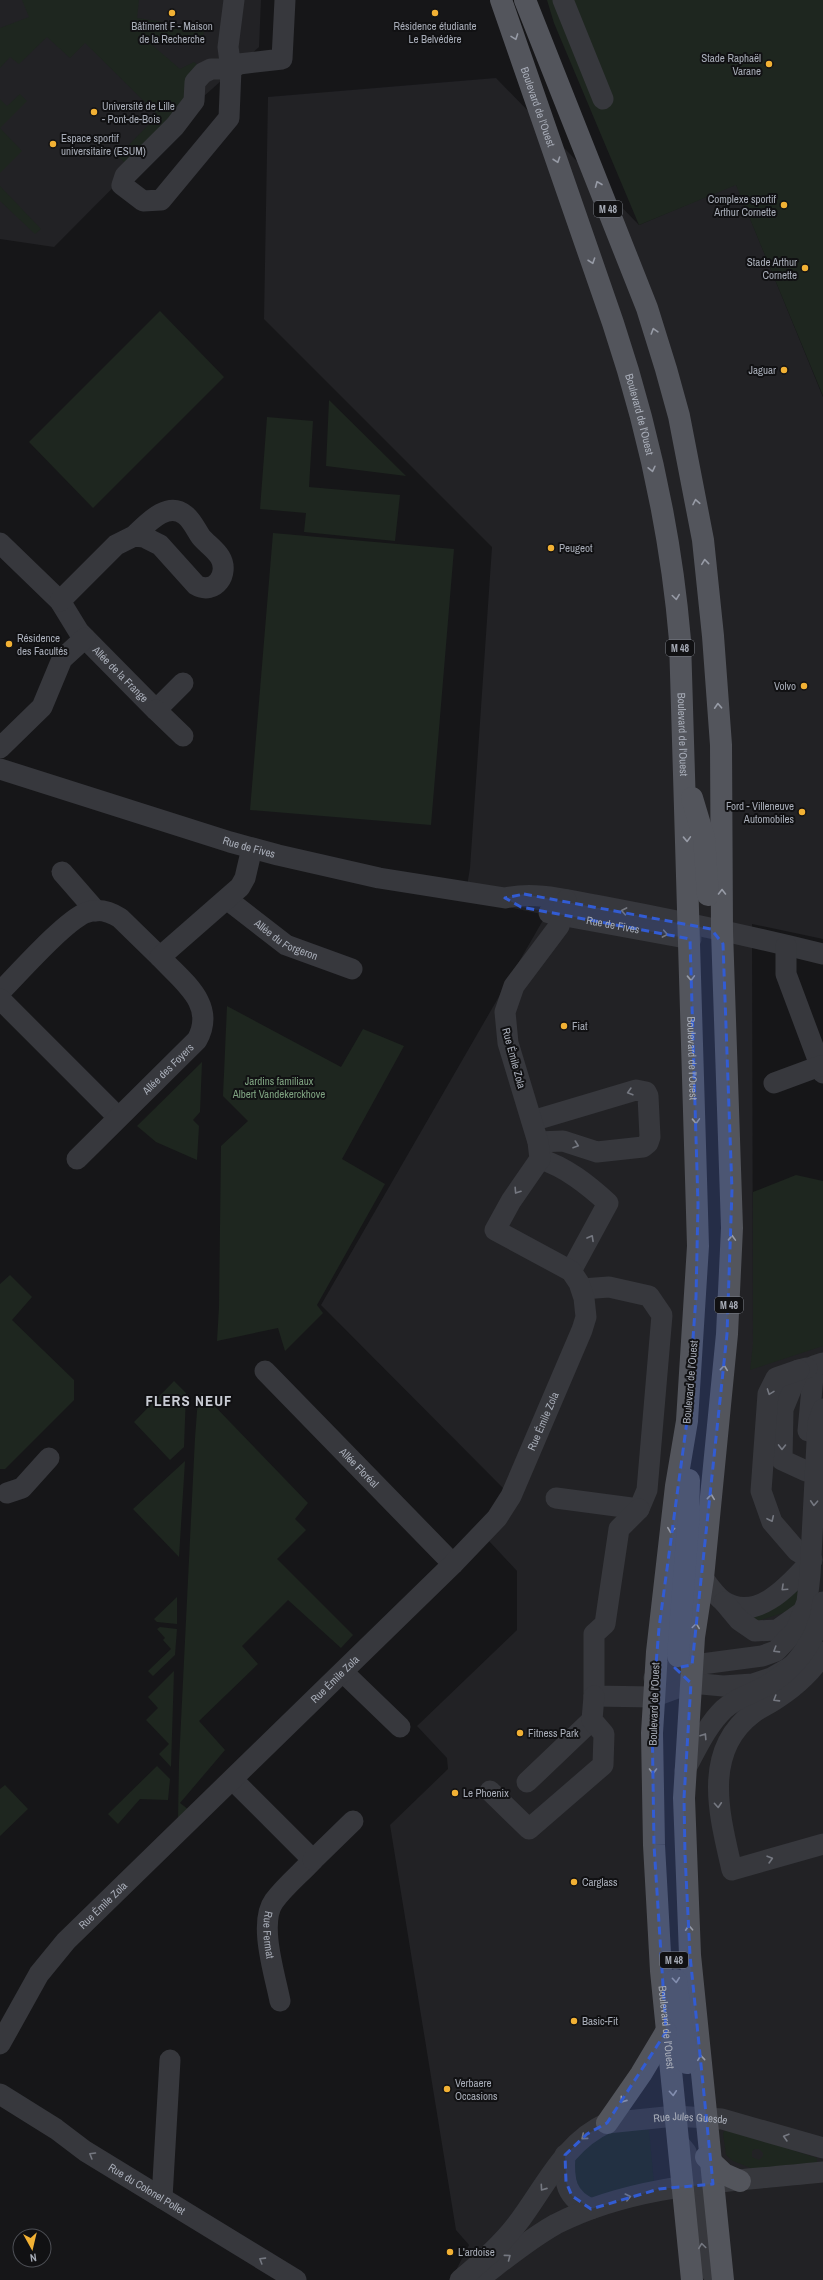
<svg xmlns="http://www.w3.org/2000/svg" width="823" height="2280" font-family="'Archivo Narrow',sans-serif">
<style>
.built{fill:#222225}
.green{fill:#1e261f;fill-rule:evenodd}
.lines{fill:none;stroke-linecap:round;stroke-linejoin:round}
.minor{stroke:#37383d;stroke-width:21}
.major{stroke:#53555c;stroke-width:22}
.oneway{stroke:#979ba6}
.oneway2{stroke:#757881}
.marked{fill:#325cd3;fill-opacity:0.2;stroke:#325cd3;stroke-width:3;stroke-dasharray:8 5;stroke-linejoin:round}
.poi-dot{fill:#f2b134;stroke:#111113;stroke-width:1.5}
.labels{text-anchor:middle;stroke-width:4;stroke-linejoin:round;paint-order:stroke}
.shield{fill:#111113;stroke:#7b7e86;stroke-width:1}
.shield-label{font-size:10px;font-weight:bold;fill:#a8adb8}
.poi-label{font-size:11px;fill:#a8adb8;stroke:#111113;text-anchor:start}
.street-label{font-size:11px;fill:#a8adb8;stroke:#111113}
.park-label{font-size:11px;fill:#7fa381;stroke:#111113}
.district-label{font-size:15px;font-weight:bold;letter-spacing:1px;fill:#c9ccd4;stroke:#111113}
</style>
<rect width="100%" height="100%" fill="#161618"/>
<path class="built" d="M 0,0 L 261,0 L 259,47 L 203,97 L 54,247 L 0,239 Z
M 496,78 L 639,225 L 736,184 L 823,397 L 823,939 L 752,924 L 753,1344 L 823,1335 L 823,2280 L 451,2280 L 469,2245 L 456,2230 L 390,1825 L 448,1769 L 447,1758 L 417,1726 L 517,1630 L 517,1571 L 489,1541 L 504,1489 L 321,1305 L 546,915 L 465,898 L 470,868 L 492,547 L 264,319 L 268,97 Z"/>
<path class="green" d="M 22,0 L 139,0 L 137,18 L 204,28 L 203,42 L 161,35 L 151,44 L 180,69 L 194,62 L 198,65 L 190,96 L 128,166 L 118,156 L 158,115 L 85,43 L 70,58 L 47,37 L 19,64 L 10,57 L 0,68 L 0,28 L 29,17 Z
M 547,0 L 823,0 L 823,396 L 736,185 L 639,225 L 554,23 Z
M 20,94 L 27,101 L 0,128 L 22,151 L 0,173 L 0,99 L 7,106 Z
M 0,186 L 41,229 L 35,234 L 0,201 Z
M 160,311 L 224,377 L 93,508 L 29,442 Z
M 329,400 L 406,476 L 326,466 Z
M 267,417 L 313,421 L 309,487 L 400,495 L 395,541 L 304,532 L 306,513 L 260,509 Z
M 273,533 L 454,549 L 431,825 L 250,810 Z
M 227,1006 L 341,1067 L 363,1029 L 404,1046 L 342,1159 L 385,1184 L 317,1305 L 323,1313 L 285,1351 L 278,1328 L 217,1341 L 219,1307 L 221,1146 L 248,1121 L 223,1096 Z
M 202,1062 L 200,1112 L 193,1120 L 199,1126 L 197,1160 L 156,1142 L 137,1126 Z
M 796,1175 L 823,1181 L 823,1346 L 750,1370 L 753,1344 L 753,1192 Z
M 10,1275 L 32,1297 L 12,1320 L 74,1380 L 74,1400 L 5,1469 L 0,1469 L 0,1284 Z
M 174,1381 L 186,1393 L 184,1447 L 170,1460 L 134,1422 Z
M 202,1393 L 308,1503 L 295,1519 L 306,1530 L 277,1559 L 353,1635 L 341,1648 L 288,1600 L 242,1646 L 258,1664 L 199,1721 L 225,1750 L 180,1803 L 189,1810 L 178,1820 L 179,1762 L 195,1438 L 198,1398 Z
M 185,1461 L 179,1557 L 133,1509 Z
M 800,1585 L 798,1608 L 758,1621 L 747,1618 Z
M 177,1597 L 177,1624 L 157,1622 L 154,1619 Z
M 160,1627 L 177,1629 L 175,1655 L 153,1676 L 148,1671 L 171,1649 L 163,1640 L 165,1638 L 157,1629 Z
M 174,1671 L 171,1767 L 159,1754 L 169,1744 L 146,1720 L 158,1708 L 148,1697 Z
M 157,1766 L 170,1779 L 168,1800 L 140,1799 L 118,1824 L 108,1814 Z
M 5,1785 L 28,1809 L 0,1836 L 0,1789 Z
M 726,2129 L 817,2158 L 817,2163 L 756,2170 L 733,2161 L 726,2155 L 723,2133 ZM 755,2149 L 759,2149 L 763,2153 L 763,2156 L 759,2160 L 752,2157 L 752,2151 Z
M 621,2130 L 649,2130 L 654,2183 L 594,2198 C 574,2195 576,2181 571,2164 C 585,2147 599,2134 621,2130 Z"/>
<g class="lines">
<g class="minor">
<path d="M 234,0 L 228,47 L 231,69 L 229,118 L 161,200 L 143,201 L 122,185 L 125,176 L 175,126 L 194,101 L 195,82 L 203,73 L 211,69 L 231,69 L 239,64 L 282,59 L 285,0"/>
<path d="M 563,0 L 603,99"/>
<path id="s1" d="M 0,543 L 60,601 L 79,632 L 156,710 L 183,683"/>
<path d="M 60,601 L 116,545 L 134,536 L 144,537 L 160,545 L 196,585 C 215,596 230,573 220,557 C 215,549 207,544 201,537 C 196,530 192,520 185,515 C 167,500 146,525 134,536"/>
<path d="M 156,710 L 183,736"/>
<path d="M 0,748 L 42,707 L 62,659 L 85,638"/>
<path id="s2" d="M 0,769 L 230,842 L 278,855 L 379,878 L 505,898 C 537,891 570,901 601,906 C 675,920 750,936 823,954"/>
<path d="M 62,872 L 96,911"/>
<path id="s3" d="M 228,900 L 286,945 L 352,969"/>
<path id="s4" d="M 549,913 L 691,939"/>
<path d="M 786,946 L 786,974 L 823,1073"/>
<path d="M 0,992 C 19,973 63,923 85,913 C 97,908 109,911 120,918 L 160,957"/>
<path d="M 0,999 L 118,1117"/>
<path d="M 774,1083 L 820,1066"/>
<path d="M 532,1121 L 636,1090 L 646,1092 L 648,1096 L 650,1137 L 648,1143 L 643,1147 L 597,1152 L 563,1141 L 538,1142"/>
<path id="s5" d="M 77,1159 L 197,1040 C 217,1004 182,981 160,957 L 240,887 L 245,878 L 252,848"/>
<path d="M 540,1159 C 566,1167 588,1185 608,1203 L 571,1271"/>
<path id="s6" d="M 265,1371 L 453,1564"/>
<path d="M 808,1431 L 814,1366 L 823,1363"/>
<path d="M 806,1471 L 782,1460 L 783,1409 L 799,1370 L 807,1368"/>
<path d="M 7,1493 L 22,1488 L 49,1458"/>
<path d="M 556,1498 L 639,1509 L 647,1490 L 662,1315 L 649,1296 L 609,1287 L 582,1289"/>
<path d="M 639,1509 L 619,1529 L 605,1624 L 594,1634 L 594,1696 L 653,1697 L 691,1683 L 723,1686 L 753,1684 L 771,1678 L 792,1666"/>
<path d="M 703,1578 C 709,1586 715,1595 723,1601 C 757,1624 791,1583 812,1560 L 797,1551 L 772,1522 L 761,1491 L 768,1394 L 776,1378 L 799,1370"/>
<path d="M 724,1602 L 739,1620 L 755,1631 L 777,1630 L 801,1613"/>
<path d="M 823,1652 C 815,1669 795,1687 779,1697 C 771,1703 761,1707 753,1713 C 701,1752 720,1817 732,1870 L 823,1844"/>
<path d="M 344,1673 L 400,1727"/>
<path d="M 654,1678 L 679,1667 L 762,1656 L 776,1651 L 796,1630 L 807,1602 L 810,1575 L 818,1423 L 823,1409"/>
<path d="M 685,1770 C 696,1750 707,1725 724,1709 C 736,1698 751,1694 764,1687 C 796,1670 819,1638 823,1602"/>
<path id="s7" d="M 233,1780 L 313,1860 C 300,1874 285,1886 274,1901 C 258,1923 275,1975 280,2001"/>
<path d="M 527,1782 L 592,1720"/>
<path d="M 490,1791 L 529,1829 L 603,1765 L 604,1734 L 592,1720 L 594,1696"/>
<path d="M 313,1860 L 353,1821"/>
<path id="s8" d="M 0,2044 L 39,1974 L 66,1941 L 453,1564 L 497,1518 L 511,1496 L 582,1330 L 586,1317 L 584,1298 L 579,1283 L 571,1271 L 495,1230 L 511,1201 L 540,1159 L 538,1142 L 508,1043 L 505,1012 L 514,986 L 559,926 L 566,900"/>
<path id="s9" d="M 0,2094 L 56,2129 L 85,2151 L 296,2280"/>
<path d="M 678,2142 L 686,2152 L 693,2170 L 704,2263 L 718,2280"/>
<path d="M 565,2155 C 563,2181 566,2198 591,2209"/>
<path d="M 162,2198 L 170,2060"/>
<path d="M 479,2279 C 504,2260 529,2239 556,2224 C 638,2182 733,2182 823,2172"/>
<path id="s10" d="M 460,2280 C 480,2263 501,2245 517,2224 C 544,2189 564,2142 607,2123 L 675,2116 L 722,2119 L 823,2148"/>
</g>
<g class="major">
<path id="s11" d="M 501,0 L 613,323 C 647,425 671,534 680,640 L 698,1246 L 687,1421 L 676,1486 L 657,1652 L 652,1733 L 654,1845 L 661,1971 L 692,2280"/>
<path d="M 525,0 L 647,308 L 666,369 L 679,416 L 703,540 L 713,636 L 721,745 L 722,931 L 732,1228 L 727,1334 L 703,1578 L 694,1637 L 684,1798 L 690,1955 L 723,2280"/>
<path d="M 692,798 L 704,838 L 708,895"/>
<path d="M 678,1656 L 688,1526 L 689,1480"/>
<path d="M 676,1980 L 687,2063"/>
<path d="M 607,2123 L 641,2074 L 666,2032"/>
<path d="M 706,2157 L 724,2174 L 740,2181"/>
</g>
</g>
<defs><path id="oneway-chevron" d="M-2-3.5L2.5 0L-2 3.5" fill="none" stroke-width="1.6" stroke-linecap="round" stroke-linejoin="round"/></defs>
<g class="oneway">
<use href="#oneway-chevron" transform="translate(515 37) rotate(70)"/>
<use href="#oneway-chevron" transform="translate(557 160) rotate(71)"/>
<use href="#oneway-chevron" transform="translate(598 184) rotate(-112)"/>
<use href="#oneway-chevron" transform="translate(592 261) rotate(71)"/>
<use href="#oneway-chevron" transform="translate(654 331) rotate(-107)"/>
<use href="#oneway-chevron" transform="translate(652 469) rotate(77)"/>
<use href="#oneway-chevron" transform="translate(696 502) rotate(-101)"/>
<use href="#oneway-chevron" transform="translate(705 562) rotate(-96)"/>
<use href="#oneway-chevron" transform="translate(676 597) rotate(82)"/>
<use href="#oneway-chevron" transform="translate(718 706) rotate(-93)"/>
<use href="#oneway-chevron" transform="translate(687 839) rotate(88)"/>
<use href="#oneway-chevron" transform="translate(722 892) rotate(-90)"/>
<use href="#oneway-chevron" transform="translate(691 978) rotate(88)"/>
<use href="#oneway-chevron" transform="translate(696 1121) rotate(88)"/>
<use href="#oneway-chevron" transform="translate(732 1238) rotate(-88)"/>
<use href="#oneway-chevron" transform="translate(724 1368) rotate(-84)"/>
<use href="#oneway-chevron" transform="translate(711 1497) rotate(-84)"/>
<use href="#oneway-chevron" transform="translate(671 1530) rotate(97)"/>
<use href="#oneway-chevron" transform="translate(696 1626) rotate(-82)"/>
<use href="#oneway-chevron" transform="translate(653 1771) rotate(90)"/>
<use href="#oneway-chevron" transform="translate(689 1928) rotate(-93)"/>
<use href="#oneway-chevron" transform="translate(676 1980) rotate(85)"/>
<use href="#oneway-chevron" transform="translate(701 2058) rotate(-96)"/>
<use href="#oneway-chevron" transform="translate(673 2093) rotate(86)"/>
<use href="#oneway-chevron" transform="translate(623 2100) rotate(125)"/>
</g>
<g class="oneway2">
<use href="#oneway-chevron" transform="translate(624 911) rotate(-169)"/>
<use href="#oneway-chevron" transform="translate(665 934) rotate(11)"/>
<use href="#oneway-chevron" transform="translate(630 1092) rotate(164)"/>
<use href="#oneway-chevron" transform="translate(576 1145) rotate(19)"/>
<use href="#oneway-chevron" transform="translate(517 1191) rotate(123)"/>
<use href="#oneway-chevron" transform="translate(591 1238) rotate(-61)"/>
<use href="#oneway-chevron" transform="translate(770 1392) rotate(110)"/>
<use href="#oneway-chevron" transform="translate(782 1447) rotate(91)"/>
<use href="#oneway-chevron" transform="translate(814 1503) rotate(93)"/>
<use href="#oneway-chevron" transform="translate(771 1519) rotate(65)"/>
<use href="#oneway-chevron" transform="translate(784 1588) rotate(137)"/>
<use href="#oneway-chevron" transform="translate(776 1650) rotate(148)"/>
<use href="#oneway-chevron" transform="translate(776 1699) rotate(148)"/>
<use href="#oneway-chevron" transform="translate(704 1736) rotate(-57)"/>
<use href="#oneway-chevron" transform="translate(718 1805) rotate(86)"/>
<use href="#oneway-chevron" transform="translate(770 1859) rotate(-16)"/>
<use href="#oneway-chevron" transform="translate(584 2137) rotate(140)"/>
<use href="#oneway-chevron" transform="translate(786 2137) rotate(-164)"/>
<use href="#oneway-chevron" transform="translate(92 2155) rotate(-149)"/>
<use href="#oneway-chevron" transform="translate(543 2188) rotate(125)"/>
<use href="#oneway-chevron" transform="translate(628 2197) rotate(-14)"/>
<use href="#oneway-chevron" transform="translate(702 2246) rotate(-98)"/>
<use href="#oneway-chevron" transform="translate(508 2257) rotate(-37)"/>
<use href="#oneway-chevron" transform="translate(262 2260) rotate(-148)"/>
</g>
<path class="marked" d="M 524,894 L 711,929 L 723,944 L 732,1190 L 727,1334 L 692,1665 L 675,1668 L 691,1683 L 684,1798 L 685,1855 L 690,1955 L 713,2184 L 659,2189 L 591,2209 L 572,2196 L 566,2182 L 565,2155 L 587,2134 L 607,2123 L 666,2032 L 654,1845 L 652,1713 L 659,1628 L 687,1421 L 696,1297 L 698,1204 L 690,939 L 521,907 L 505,898 Z"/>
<g class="poi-dot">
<circle cx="172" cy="13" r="4"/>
<circle cx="435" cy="13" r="4"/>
<circle cx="769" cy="64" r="4"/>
<circle cx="94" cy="112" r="4"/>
<circle cx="53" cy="144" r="4"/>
<circle cx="784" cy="205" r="4"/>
<circle cx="805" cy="268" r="4"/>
<circle cx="784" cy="370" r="4"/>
<circle cx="551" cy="548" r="4"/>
<circle cx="9" cy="644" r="4"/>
<circle cx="804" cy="686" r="4"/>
<circle cx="802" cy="812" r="4"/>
<circle cx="564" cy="1026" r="4"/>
<circle cx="520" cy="1733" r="4"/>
<circle cx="455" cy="1793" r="4"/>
<circle cx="574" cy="1882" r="4"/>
<circle cx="574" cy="2021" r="4"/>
<circle cx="447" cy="2089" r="4"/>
<circle cx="450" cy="2252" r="4"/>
</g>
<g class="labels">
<g class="shield">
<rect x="594" y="201" width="28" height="16" rx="3"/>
<rect x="666" y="640" width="28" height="16" rx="3"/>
<rect x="715" y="1297" width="28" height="16" rx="3"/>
<rect x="660" y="1952" width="28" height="16" rx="3"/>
</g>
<g class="shield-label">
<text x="608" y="213">M 48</text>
<text x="680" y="652">M 48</text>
<text x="729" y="1309">M 48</text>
<text x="674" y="1964">M 48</text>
</g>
<g class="poi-label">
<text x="172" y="30" text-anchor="middle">Bâtiment F - Maison<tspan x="172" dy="13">de la Recherche</tspan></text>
<text x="435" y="30" text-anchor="middle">Résidence étudiante<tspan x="435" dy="13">Le Belvédère</tspan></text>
<text x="761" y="62" text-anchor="end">Stade Raphaël<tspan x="761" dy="13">Varane</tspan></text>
<text x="102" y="110">Université de Lille<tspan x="102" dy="13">- Pont-de-Bois</tspan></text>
<text x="61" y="142">Espace sportif<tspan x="61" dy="13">universitaire (ESUM)</tspan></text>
<text x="776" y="203" text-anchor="end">Complexe sportif<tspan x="776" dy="13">Arthur Cornette</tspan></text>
<text x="797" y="266" text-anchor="end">Stade Arthur<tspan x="797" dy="13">Cornette</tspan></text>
<text x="776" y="374" text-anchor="end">Jaguar</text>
<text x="559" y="552">Peugeot</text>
<text x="17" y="642">Résidence<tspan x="17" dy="13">des Facultés</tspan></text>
<text x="796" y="690" text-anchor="end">Volvo</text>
<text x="794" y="810" text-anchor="end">Ford - Villeneuve<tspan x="794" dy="13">Automobiles</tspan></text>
<text x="572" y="1030">Fiat</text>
<text x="528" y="1737">Fitness Park</text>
<text x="463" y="1797">Le Phoenix</text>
<text x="582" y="1886">Carglass</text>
<text x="582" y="2025">Basic-Fit</text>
<text x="455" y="2087">Verbaere<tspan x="455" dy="13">Occasions</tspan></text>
<text x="458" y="2256">L'ardoise</text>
</g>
<g class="street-label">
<text dy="4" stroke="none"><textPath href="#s11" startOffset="113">Boulevard de l'Ouest</textPath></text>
<text dy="4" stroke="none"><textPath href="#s11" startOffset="437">Boulevard de l'Ouest</textPath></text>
<text dy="4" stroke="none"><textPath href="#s1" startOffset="179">Allée de la Frange</textPath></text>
<text dy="4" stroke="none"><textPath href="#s11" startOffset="761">Boulevard de l'Ouest</textPath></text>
<text dy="4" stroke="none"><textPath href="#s2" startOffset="261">Rue de Fives</textPath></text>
<text dy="4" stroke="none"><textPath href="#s4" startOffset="65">Rue de Fives</textPath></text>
<text dy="4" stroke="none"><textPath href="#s3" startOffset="71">Allée du Forgeron</textPath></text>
<text transform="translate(514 1058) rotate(75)" y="4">Rue Émile Zola</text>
<text dy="4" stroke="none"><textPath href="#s11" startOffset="1085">Boulevard de l'Ouest</textPath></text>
<text dy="4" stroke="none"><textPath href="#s5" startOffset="128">Allée des Foyers</textPath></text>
<text transform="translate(690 1382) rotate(-85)" y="4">Boulevard de l'Ouest</text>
<text dy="4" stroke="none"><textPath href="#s8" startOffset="834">Rue Émile Zola</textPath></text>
<text dy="4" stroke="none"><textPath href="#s6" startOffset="135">Allée Floréal</textPath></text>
<text dy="4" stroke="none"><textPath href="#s8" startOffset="498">Rue Émile Zola</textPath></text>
<text transform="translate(654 1704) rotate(-88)" y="4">Boulevard de l'Ouest</text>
<text dy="4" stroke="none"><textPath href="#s8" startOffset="174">Rue Émile Zola</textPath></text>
<text dy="4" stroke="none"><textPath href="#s7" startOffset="205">Rue Fermat</textPath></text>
<text dy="4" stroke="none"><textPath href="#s11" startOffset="2057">Boulevard de l'Ouest</textPath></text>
<text dy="4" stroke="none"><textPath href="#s10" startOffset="301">Rue Jules Guesde</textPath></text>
<text dy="4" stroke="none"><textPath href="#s9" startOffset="175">Rue du Colonel Pollet</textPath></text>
</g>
<g class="park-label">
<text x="279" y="1085">Jardins familiaux<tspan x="279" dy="13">Albert Vandekerckhove</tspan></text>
</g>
<g class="district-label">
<text x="189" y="1406">FLERS NEUF</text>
</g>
</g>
<g transform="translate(32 2248) rotate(172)"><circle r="19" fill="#111113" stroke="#4d4f55"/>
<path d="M0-3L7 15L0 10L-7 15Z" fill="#f2b134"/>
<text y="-6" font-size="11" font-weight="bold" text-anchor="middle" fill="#a8adb8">N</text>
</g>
</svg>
